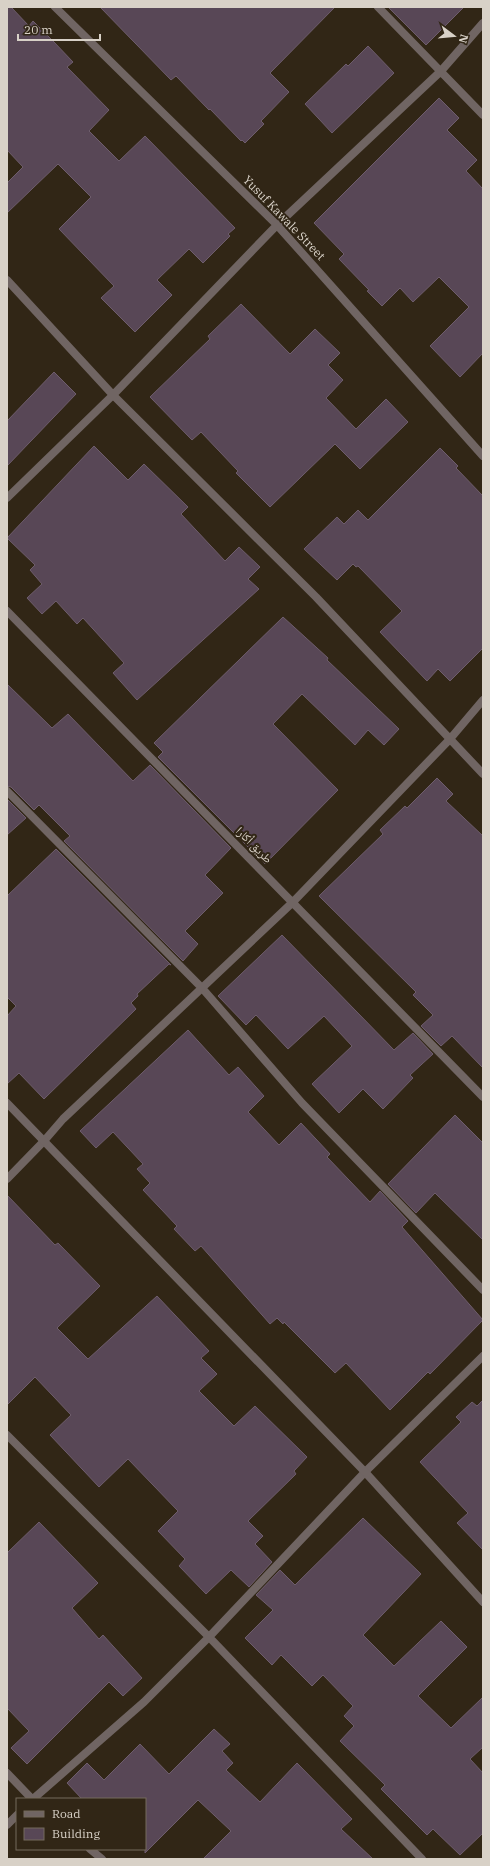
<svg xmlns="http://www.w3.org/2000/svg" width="490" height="1866" font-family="'IBM Plex Serif','Noto Naskh Arabic',serif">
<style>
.building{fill:#584756;stroke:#6e5d6c}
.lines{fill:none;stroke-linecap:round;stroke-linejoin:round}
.minor{stroke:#706563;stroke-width:8}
.tertiary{stroke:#706563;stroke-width:8}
.labels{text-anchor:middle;stroke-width:4;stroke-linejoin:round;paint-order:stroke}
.street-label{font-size:12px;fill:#d8d1c7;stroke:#312616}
</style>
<rect width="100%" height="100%" fill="#312616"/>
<path class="building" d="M 7,7 L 11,7 L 29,26 L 33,21 L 53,41 L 73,62 L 67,67 L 109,110 L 89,131 L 119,161 L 145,136 L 235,228 L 228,234 L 230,236 L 203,263 L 189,249 L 157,280 L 172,295 L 135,332 L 101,298 L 114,286 L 59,229 L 91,197 L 58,164 L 7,213 L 7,183 L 23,167 L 7,150 Z
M 100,7 L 335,7 L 270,73 L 289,92 L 261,121 L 264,124 L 245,143 L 242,140 L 241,141 L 210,109 L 209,110 L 176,76 L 171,80 Z
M 388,7 L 464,7 L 426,45 Z
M 368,46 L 394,73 L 332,133 L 305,104 L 346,64 L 348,66 Z
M 439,98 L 459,118 L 447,130 L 477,160 L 466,171 L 483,189 L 483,353 L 460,377 L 430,346 L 469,307 L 439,277 L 413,302 L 400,288 L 382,306 L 367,291 L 369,290 L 339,259 L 344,254 L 314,223 Z
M 241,304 L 290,354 L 315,329 L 340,353 L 328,365 L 343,380 L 326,398 L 356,429 L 386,399 L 408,422 L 360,469 L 335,444 L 270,507 L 236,473 L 238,471 L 201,432 L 192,440 L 150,397 L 210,339 L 208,336 Z
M 54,372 L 76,394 L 7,466 L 7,421 Z
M 94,446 L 128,480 L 144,464 L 188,507 L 181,514 L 225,561 L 239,547 L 260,567 L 248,579 L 259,589 L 137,700 L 113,673 L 124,663 L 83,618 L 77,624 L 56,601 L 42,614 L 27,598 L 42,584 L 30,570 L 35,565 L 7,538 Z
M 440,448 L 458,466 L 456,468 L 483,496 L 483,648 L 450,681 L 438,669 L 427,681 L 380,632 L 402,611 L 358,566 L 356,567 L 353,564 L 337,580 L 304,549 L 337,517 L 344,524 L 358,510 L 368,520 Z
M 283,617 L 328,658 L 327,660 L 399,729 L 384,745 L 368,730 L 355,745 L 302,694 L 273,724 L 338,790 L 265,864 L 158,757 L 163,752 L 154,743 Z
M 7,684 L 52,728 L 68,714 L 133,781 L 150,765 L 231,848 L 205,875 L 223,893 L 185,931 L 198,944 L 183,961 L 64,841 L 70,836 L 39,805 L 34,810 L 11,787 L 7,786 Z
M 437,778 L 453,794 L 446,801 L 483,836 L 483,1068 L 452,1036 L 441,1046 L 421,1026 L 433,1015 L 413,995 L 416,992 L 319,896 L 383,834 L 380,830 L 405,806 L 407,808 Z
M 7,799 L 26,818 L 7,835 Z
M 56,849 L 171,965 L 169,964 L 137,994 L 138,996 L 131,1003 L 136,1009 L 44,1099 L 19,1073 L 7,1084 L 7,1016 L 16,1006 L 7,997 L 7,896 Z
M 282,935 L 394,1050 L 413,1033 L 433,1054 L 410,1075 L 413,1078 L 383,1109 L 363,1089 L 339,1113 L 312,1084 L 352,1046 L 324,1016 L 288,1049 L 256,1015 L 246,1025 L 218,996 Z
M 188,1030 L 229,1075 L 238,1067 L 264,1096 L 248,1112 L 279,1145 L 301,1123 L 330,1154 L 327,1157 L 370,1202 L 380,1191 L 408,1221 L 402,1227 L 483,1320 L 430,1374 L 428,1372 L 390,1410 L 346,1363 L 335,1373 L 284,1322 L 283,1324 L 277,1318 L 270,1324 L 201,1246 L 195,1251 L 174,1229 L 177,1226 L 143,1190 L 150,1183 L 137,1169 L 143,1164 L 113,1132 L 96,1148 L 80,1131 Z
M 455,1115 L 483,1143 L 483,1240 L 435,1193 L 416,1213 L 388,1184 Z
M 7,1195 L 55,1245 L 58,1243 L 100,1286 L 57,1328 L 88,1359 L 157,1296 L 209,1351 L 201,1358 L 217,1374 L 199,1391 L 234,1426 L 255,1406 L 307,1457 L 294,1471 L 296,1474 L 248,1521 L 263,1536 L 255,1544 L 272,1562 L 249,1587 L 231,1570 L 206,1594 L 179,1566 L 185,1559 L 158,1531 L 178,1511 L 128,1459 L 99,1487 L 50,1435 L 71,1415 L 35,1377 L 7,1405 Z
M 483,1400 L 483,1550 L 457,1523 L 468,1513 L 420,1462 L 461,1422 L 456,1417 L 472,1402 L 477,1406 Z
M 363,1518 L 421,1574 L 363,1635 L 394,1666 L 441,1621 L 467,1647 L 418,1696 L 451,1728 L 483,1697 L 483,1747 L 470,1759 L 483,1773 L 483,1833 L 460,1855 L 433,1829 L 427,1835 L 381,1789 L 385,1785 L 340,1741 L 354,1726 L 344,1716 L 353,1706 L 323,1675 L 312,1686 L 281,1655 L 272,1665 L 245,1638 L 273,1610 L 256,1595 L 280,1570 L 295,1585 Z
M 39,1522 L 98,1583 L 72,1608 L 99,1639 L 103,1635 L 142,1678 L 123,1696 L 109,1682 L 27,1764 L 11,1748 L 29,1731 L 7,1708 L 7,1553 Z
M 214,1729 L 230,1744 L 222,1751 L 233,1763 L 226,1770 L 260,1802 L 297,1763 L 352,1819 L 341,1829 L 373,1859 L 203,1859 L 231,1831 L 198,1800 L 145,1853 L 145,1799 L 82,1799 L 67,1783 L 87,1763 L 104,1780 L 140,1744 L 169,1774 Z"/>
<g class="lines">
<path class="minor" d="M 55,7 L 277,225 L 483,456
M 378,7 L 483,115
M 7,280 L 113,395 L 316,597 L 483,774
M 7,498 L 113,395 L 277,225 L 441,71 L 483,23
M 7,611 L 483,1097
M 7,791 L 202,988 L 302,1103 L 483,1290
M 7,1179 L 44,1141 L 63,1119 L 293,902 L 450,739 L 483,700
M 7,1435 L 209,1637 L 422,1859
M 7,1773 L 32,1799
M 33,1799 L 144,1702 L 209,1637 L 365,1472 L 483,1356
M 7,1825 L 17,1815
M 90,1849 L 102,1859"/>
<path class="tertiary" d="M 7,1103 L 365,1472 L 483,1602"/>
</g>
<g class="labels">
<g class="street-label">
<text transform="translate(284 218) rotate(46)" y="4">Yusuf Kawale Street</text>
<text transform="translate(254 845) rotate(45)" y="4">طريق أكارا</text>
</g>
</g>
<rect width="490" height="1866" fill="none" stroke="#d8d1c7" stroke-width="16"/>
<rect x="16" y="1798" width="130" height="52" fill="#312616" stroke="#746a5d"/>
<rect x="24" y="1811" width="20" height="6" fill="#706563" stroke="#746a5d"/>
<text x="52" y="1818" font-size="12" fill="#d8d1c7">Road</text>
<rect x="24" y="1828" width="20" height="12" fill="#584756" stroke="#746a5d"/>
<text x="52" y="1838" font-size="12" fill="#d8d1c7">Building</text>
<g transform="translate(454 36) rotate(106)" stroke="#312616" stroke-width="3" paint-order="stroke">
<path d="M0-3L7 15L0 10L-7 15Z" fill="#d8d1c7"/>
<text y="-6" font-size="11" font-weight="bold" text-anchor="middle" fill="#d8d1c7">N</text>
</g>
<path d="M18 34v6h82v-6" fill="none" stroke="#d8d1c7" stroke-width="2"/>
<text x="24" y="34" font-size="12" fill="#d8d1c7" stroke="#312616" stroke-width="3" paint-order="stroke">20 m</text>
</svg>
